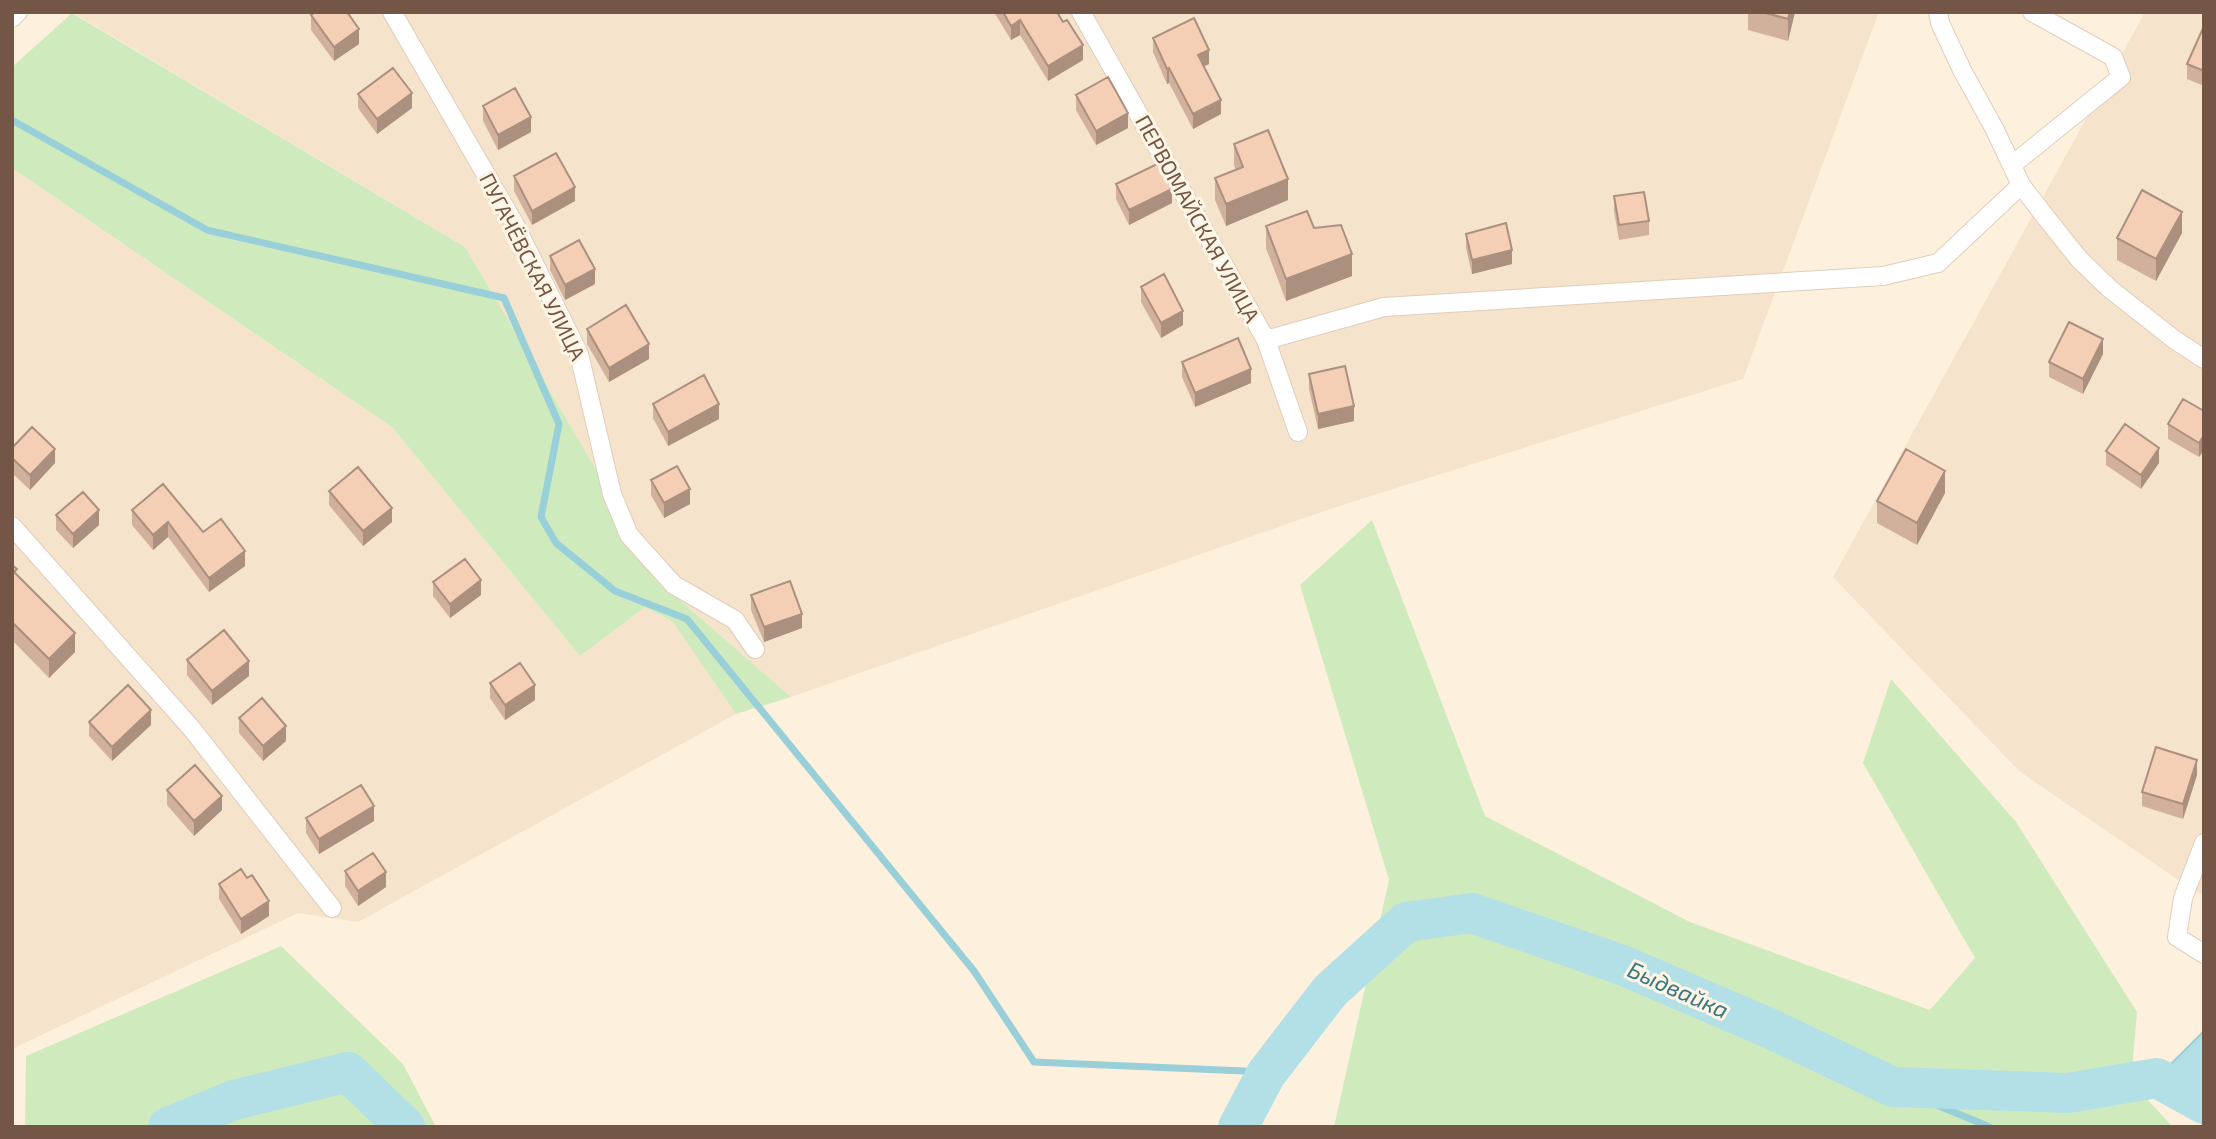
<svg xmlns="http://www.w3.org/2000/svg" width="2216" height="1139" font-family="'Exo 2',sans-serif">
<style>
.residential{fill:#f5e3cc}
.green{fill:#cfebbd}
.water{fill:#b3dfe7;stroke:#98cfd9;stroke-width:2}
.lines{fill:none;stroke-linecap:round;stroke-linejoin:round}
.stream{stroke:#98cfd9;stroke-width:7}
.river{stroke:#b3dfe7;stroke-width:40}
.minor-casing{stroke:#e1cdba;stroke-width:20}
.minor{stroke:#fff;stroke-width:18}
.wall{fill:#d2b19c}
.shaded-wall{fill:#ab907f}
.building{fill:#f4ceb5;stroke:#ab907f;stroke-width:2}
.labels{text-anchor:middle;stroke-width:6;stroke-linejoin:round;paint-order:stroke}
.street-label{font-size:21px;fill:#745646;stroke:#fff5e5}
.water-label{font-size:23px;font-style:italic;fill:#3b7682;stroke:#fff5e5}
</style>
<rect width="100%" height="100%" fill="#fdf1de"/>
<path class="residential" d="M 72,12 L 1879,12 L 1743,379 L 1336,507 L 791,697 L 666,588 L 465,247 Z
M 2145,12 L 2204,12 L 2204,895 L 2196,892 L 2019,771 L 1833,577 Z
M 12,168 L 392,427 L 580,656 L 645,607 L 672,621 L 736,714 L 358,922 L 298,913 L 12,1049 Z"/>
<path class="green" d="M 72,13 L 465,247 L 666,588 L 791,697 L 736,714 L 672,621 L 645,607 L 580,656 L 392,427 L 12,168 L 12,67 Z
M 1372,520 L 1485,816 L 1690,922 L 1930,1010 L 1975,958 L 1863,763 L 1891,679 L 2016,822 L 2137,1012 L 2131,1082 L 2173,1127 L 1334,1127 L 1389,880 L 1300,585 Z
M 281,946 L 403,1064 L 436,1127 L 25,1127 L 26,1056 Z"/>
<path class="water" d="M 2204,1031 L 2204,1125 L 2157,1078 Z"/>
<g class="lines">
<path class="stream" d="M 12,120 L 207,230 L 504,298 L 559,424 L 541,517 L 556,543 L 615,591 L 687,619 L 974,971 L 1034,1062 L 1268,1072
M 1893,1087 L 1990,1127"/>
<path class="river" d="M 168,1127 L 234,1100 L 348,1072 L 405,1127
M 1238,1127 L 1266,1074 L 1330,991 L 1406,922 L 1472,913 L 1622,965 L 1771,1029 L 1893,1087 L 2068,1093 L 2157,1078 L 2204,1104"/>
<defs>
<path id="minor" d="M 392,12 L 514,223 L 579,354 L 612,494 L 629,535 L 674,585 L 735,620 L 755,649
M 1081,12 L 1266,340 L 1298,432
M 1938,12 L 1940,23 L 1963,72 L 1994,128 L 2021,185 L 2044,215 L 2079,259 L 2110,289 L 2175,340 L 2204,359
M 12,18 L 18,12
M 2012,165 L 2121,77 L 2113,57 L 2032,12
M 1266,340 L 1384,307 L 1883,276 L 1938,263 L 2021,185
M 12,526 L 192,729 L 332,908
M 2204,843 L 2183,898 L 2177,937 L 2204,954"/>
</defs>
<use href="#minor" class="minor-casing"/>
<use href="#minor" class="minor"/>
</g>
<path class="wall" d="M 994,12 L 1057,12 L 1083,60 L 1048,81 L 1020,35 L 1011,40 Z
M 1748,12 L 1795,12 L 1788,41 L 1748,30 Z
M 311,15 L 359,44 L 334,61 L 311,30 Z
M 2204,26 L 2204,86 L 2187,79 L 2187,64 Z
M 1153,38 L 1209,64 L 1204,66 L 1221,114 L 1193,129 L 1169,83 L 1167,84 L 1153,52 Z
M 358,94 L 412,108 L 377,134 L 358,108 Z
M 1076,95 L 1128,128 L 1096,145 L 1076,110 Z
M 483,106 L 531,132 L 498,150 L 483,121 Z
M 1234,144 L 1288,200 L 1226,226 L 1215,200 L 1215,178 L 1236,170 L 1234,165 Z
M 514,176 L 575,201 L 532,225 L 514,191 Z
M 1116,184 L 1172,203 L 1129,225 L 1116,199 Z
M 1614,196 L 1649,221 L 1649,235 L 1619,240 L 1614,211 Z
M 1266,226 L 1314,228 L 1352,276 L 1286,301 L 1266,248 Z
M 2182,233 L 2156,281 L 2117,260 L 2117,238 Z
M 1466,234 L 1512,264 L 1472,274 L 1466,248 Z
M 550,256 L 595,284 L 565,300 L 550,270 Z
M 1141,287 L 1183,325 L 1161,338 L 1141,302 Z
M 587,329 L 649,359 L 609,382 L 587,344 Z
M 2103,354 L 2083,394 L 2049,377 L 2049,362 Z
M 1182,362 L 1251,383 L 1195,407 L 1182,377 Z
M 1309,374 L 1354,421 L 1318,429 L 1309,389 Z
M 653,404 L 719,419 L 668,446 L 653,418 Z
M 2204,411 L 2204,450 L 2199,457 L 2168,439 L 2168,424 Z
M 12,448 L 55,463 L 30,490 L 12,473 Z
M 2106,451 L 2159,463 L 2141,489 L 2106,465 Z
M 651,480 L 690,504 L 664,518 L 651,495 Z
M 329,491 L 392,522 L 363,546 L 329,505 Z
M 1945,493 L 1917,545 L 1877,523 L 1877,501 Z
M 132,510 L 203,532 L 245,566 L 209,592 L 168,537 L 153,550 L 132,525 Z
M 56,515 L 99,525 L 73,548 L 56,530 Z
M 12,565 L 17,574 L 75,652 L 49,678 L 12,640 Z
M 433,582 L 481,595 L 450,618 L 433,596 Z
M 751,595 L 802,628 L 764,642 L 751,610 Z
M 187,660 L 249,676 L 212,705 L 187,675 Z
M 490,683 L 535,700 L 505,720 L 490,698 Z
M 239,718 L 286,741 L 263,761 L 239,733 Z
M 89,722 L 151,725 L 112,761 L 89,736 Z
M 2197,775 L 2183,819 L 2142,806 L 2142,792 Z
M 167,790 L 222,810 L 194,836 L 167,805 Z
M 306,818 L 374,821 L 319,854 L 306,833 Z
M 345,871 L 386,887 L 358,906 L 345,886 Z
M 219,884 L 269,916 L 241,934 L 219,899 Z"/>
<path class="shaded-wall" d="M 1790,12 L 1795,12 L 1788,41 L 1788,19 Z
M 1020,20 L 1020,35 L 1011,40 L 1011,26 Z
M 359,29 L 359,44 L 334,61 L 334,47 Z
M 1083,45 L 1083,60 L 1048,81 L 1048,66 Z
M 1209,50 L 1209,64 L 1198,69 L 1198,55 Z
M 1169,68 L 1169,83 L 1167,84 L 1167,69 Z
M 412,93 L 412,108 L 377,134 L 377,119 Z
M 1221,100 L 1221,114 L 1193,129 L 1193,114 Z
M 1128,113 L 1128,128 L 1096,145 L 1096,131 Z
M 531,117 L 531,132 L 498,150 L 498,135 Z
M 1288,179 L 1288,200 L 1226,226 L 1226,204 Z
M 575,187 L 575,201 L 532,225 L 532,211 Z
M 1172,189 L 1172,203 L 1129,225 L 1129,210 Z
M 2182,212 L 2182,233 L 2156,281 L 2156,259 Z
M 1512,250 L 1512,264 L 1472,274 L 1472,260 Z
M 1352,254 L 1352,276 L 1286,301 L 1286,279 Z
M 595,269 L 595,284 L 565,300 L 565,285 Z
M 1183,311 L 1183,325 L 1161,338 L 1161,323 Z
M 2103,339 L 2103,354 L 2083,394 L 2083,379 Z
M 649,344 L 649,359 L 609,382 L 609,368 Z
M 1251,369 L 1251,383 L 1195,407 L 1195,393 Z
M 719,404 L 719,419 L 668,446 L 668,432 Z
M 1354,406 L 1354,421 L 1318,429 L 1318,414 Z
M 2204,435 L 2204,450 L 2199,457 L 2199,443 Z
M 2159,448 L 2159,463 L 2141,489 L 2141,475 Z
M 55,449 L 55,463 L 30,490 L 30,475 Z
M 1945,471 L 1945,493 L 1917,545 L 1917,523 Z
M 690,489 L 690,504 L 664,518 L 664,503 Z
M 392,508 L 392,522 L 363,546 L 363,531 Z
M 99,510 L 99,525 L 73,548 L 73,534 Z
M 168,522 L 168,537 L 153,550 L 153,535 Z
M 245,551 L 245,566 L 209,592 L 209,578 Z
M 481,580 L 481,595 L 450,618 L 450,604 Z
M 802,614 L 802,628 L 764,642 L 764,627 Z
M 75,633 L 75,652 L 49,678 L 49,659 Z
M 249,661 L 249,676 L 212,705 L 212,691 Z
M 535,685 L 535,700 L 505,720 L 505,705 Z
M 151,710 L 151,725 L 112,761 L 112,747 Z
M 286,726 L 286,741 L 263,761 L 263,746 Z
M 2197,760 L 2197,775 L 2183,819 L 2183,804 Z
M 222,796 L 222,810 L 194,836 L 194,821 Z
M 374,806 L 374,821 L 319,854 L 319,839 Z
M 386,872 L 386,887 L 358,906 L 358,891 Z
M 269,901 L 269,916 L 241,934 L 241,919 Z"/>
<path class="building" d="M 315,12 L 347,12 L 359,29 L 334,47 L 311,15 Z
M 1003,12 L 1057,12 L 1063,22 L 1067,20 L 1083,45 L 1048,66 L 1020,20 L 1011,26 Z
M 1762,12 L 1790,12 L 1788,19 Z
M 1194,18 L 1209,50 L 1198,55 L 1221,100 L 1193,114 L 1169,68 L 1167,69 L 1153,38 Z
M 2204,26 L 2204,71 L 2187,64 Z
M 393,68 L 412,93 L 377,119 L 358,94 Z
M 1108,77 L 1128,113 L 1096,131 L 1076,95 Z
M 515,88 L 531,117 L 498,135 L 483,106 Z
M 1268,130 L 1288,179 L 1226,204 L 1215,178 L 1243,167 L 1234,144 Z
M 556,153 L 575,187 L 532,211 L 514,176 Z
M 1159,163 L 1172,189 L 1129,210 L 1116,184 Z
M 2142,190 L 2182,212 L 2156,259 L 2117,238 Z
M 1644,192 L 1649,221 L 1619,225 L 1614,196 Z
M 1307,211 L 1314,228 L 1341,225 L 1352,254 L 1286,279 L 1266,226 Z
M 1506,223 L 1512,250 L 1472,260 L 1466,234 Z
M 579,240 L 595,269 L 565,285 L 550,256 Z
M 1164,274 L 1183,311 L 1161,323 L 1141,287 Z
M 626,305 L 649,344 L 609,368 L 587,329 Z
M 2069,322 L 2103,339 L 2083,379 L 2049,362 Z
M 1238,338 L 1251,369 L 1195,393 L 1182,362 Z
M 1345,366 L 1354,406 L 1318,414 L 1309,374 Z
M 704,375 L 719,404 L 668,432 L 653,404 Z
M 2183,399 L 2204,411 L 2204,435 L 2199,443 L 2168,424 Z
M 2125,424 L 2159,448 L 2141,475 L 2106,451 Z
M 32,427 L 55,449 L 30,475 L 12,458 L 12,448 Z
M 1906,449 L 1945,471 L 1917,523 L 1877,501 Z
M 677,466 L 690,489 L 664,503 L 651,480 Z
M 358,467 L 392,508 L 363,531 L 329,491 Z
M 163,484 L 203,532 L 221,519 L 245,551 L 209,578 L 168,522 L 153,535 L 132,510 Z
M 83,492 L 99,510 L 73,534 L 56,515 Z
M 465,559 L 481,580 L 450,604 L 433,582 Z
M 12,565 L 17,569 L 14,572 L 75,633 L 49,659 L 12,622 Z
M 790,581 L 802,614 L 764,627 L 751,595 Z
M 224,630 L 249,661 L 212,691 L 187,660 Z
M 520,663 L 535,685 L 505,705 L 490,683 Z
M 128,685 L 151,710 L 112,747 L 89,722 Z
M 262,698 L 286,726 L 263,746 L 239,718 Z
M 2156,747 L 2197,760 L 2183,804 L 2142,792 Z
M 195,765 L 222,796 L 194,821 L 167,790 Z
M 361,785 L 374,806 L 319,839 L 306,818 Z
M 373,853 L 386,872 L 358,891 L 345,871 Z
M 241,869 L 247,878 L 252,875 L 269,901 L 241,919 L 219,884 Z"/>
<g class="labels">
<g class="street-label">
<text transform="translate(1197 219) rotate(61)" y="7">ПЕРВОМАЙСКАЯ УЛИЦА</text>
<text transform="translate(532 267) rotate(63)" y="7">ПУГАЧЁВСКАЯ УЛИЦА</text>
</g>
<g class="water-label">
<text transform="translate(1678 990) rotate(24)" y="8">Быдвайка</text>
</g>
</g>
<rect width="2216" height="1139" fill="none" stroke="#745646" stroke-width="28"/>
</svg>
